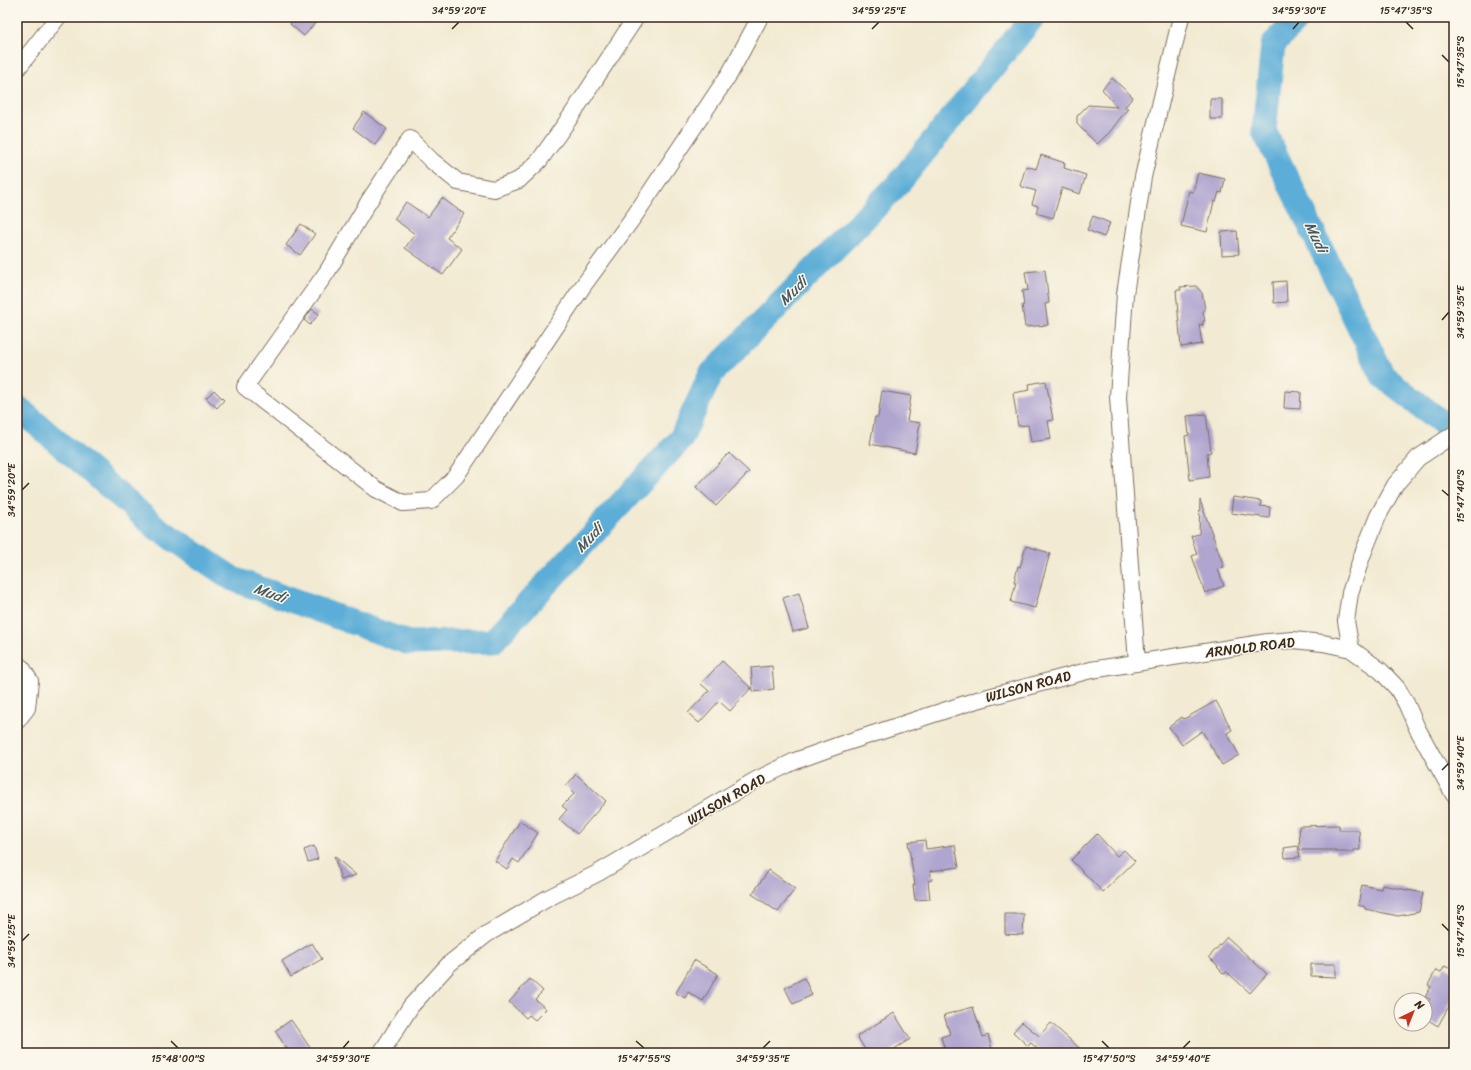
<svg xmlns="http://www.w3.org/2000/svg" width="1471" height="1070" font-family="Sriracha,sans-serif">
<style>
.lines{fill:none;stroke-linecap:round;stroke-linejoin:round}
.river{stroke:#5cadd7;stroke-width:25}
.building{fill:#b0a5cf}
.minor-casing{stroke:#7b6d5d;stroke-width:18}
.minor{stroke:#fff;stroke-width:16}
.ticks{fill:none;stroke:#3b2a1e;stroke-width:1.5}
.labels{text-anchor:middle;stroke-width:3;stroke-linejoin:round;paint-order:stroke}
.street-label{font-size:14px;fill:#3b2a1e;stroke:#fbf7ec}
.water-label{font-size:15px;font-style:italic;fill:#47585f;stroke:#fbf7ec}
.neatline{fill:none;stroke:#3b2a1e;stroke-width:1.5}
.ticks-label{font-size:10px;text-anchor:middle;fill:#3b2a1e}
</style>
<rect width="100%" height="100%" fill="#fbf7ec"/>
<filter id="ink" filterUnits="userSpaceOnUse"><feTurbulence type="fractalNoise" baseFrequency=".025" numOctaves="2"/><feDisplacementMap in="SourceGraphic" scale="8" xChannelSelector="R" yChannelSelector="G"/><feConvolveMatrix kernelMatrix="1 2 1 2 8 2 1 2 1" color-interpolation-filters="sRGB"/></filter>
<filter id="wash" filterUnits="userSpaceOnUse"><feTurbulence type="fractalNoise" baseFrequency=".012" numOctaves="4" result="noise"/><feDisplacementMap in="SourceGraphic" scale="16" xChannelSelector="R" yChannelSelector="G"/><feGaussianBlur stdDeviation="0.9" result="paint"/><feColorMatrix in="noise" values="0 0 0 0 0 0 0 0 0 0 0 0 0 0 0 0 0 1.4 0 .05"/><feComposite in="paint" operator="in"/></filter>
<g filter="url(#wash)">
<rect width="100%" height="100%" fill="#f2ead2"/>
<g class="lines">
<path class="river" d="M 1299,17 L 1273,45 L 1264,131 L 1383,376 L 1448,427 L 1454,427
M 17,407 L 157,528 L 233,579 L 409,643 L 493,641 L 681,439 L 711,374 L 899,183 L 1033,17"/>
</g>
<g id="blocks">
<path class="building" d="M 295,17 L 320,17 L 304,36 L 290,24 Z
M 1112,78 L 1133,97 L 1124,108 L 1128,108 L 1109,133 L 1097,144 L 1077,124 L 1077,116 L 1088,105 L 1117,107 L 1102,89 Z
M 1210,99 L 1222,99 L 1222,119 L 1210,119 Z
M 364,112 L 387,129 L 375,145 L 353,128 Z
M 1041,155 L 1065,163 L 1064,168 L 1086,175 L 1080,194 L 1062,188 L 1053,218 L 1036,213 L 1038,206 L 1032,204 L 1036,191 L 1020,186 L 1026,166 L 1036,169 Z
M 1198,173 L 1225,179 L 1222,193 L 1219,192 L 1216,202 L 1214,201 L 1207,232 L 1181,226 L 1189,191 L 1193,192 Z
M 442,198 L 464,214 L 447,238 L 462,249 L 443,275 L 405,248 L 415,234 L 394,219 L 406,202 L 428,217 Z
M 1093,216 L 1110,223 L 1104,237 L 1087,230 Z
M 301,224 L 315,234 L 300,255 L 286,245 Z
M 1237,231 L 1239,254 L 1222,255 L 1221,232 Z
M 1045,270 L 1049,303 L 1045,304 L 1048,325 L 1025,327 L 1022,305 L 1024,305 L 1022,291 L 1028,290 L 1025,272 Z
M 1286,281 L 1287,302 L 1274,303 L 1273,282 Z
M 1196,286 L 1202,293 L 1205,309 L 1203,312 L 1205,321 L 1203,321 L 1203,325 L 1199,324 L 1202,344 L 1181,347 L 1176,290 L 1181,290 L 1180,287 Z
M 312,309 L 319,314 L 310,325 L 304,320 Z
M 1046,381 L 1053,420 L 1048,421 L 1051,439 L 1031,442 L 1028,425 L 1018,426 L 1013,393 L 1030,390 L 1029,384 Z
M 214,390 L 224,400 L 217,408 L 206,398 Z
M 882,391 L 911,396 L 907,421 L 920,423 L 915,453 L 870,444 L 875,417 L 878,417 Z
M 1285,391 L 1301,392 L 1300,409 L 1284,408 Z
M 1206,414 L 1211,452 L 1207,453 L 1209,477 L 1190,480 L 1185,436 L 1189,435 L 1187,416 Z
M 729,453 L 749,472 L 716,506 L 696,487 Z
M 1233,497 L 1261,501 L 1260,506 L 1270,507 L 1269,518 L 1231,513 Z
M 1200,500 L 1224,567 L 1218,569 L 1224,586 L 1205,593 L 1192,556 L 1197,554 L 1191,536 L 1199,534 Z
M 1026,546 L 1050,553 L 1035,608 L 1011,602 L 1016,582 L 1014,582 L 1018,566 L 1020,567 Z
M 799,593 L 809,628 L 793,632 L 783,598 Z
M 722,661 L 751,688 L 730,711 L 719,701 L 699,723 L 688,713 L 709,691 L 701,684 Z
M 772,666 L 774,689 L 753,692 L 751,668 Z
M 1216,701 L 1232,730 L 1227,733 L 1239,755 L 1222,765 L 1202,731 L 1182,745 L 1169,727 L 1182,717 L 1184,719 Z
M 576,774 L 606,801 L 577,834 L 559,819 L 567,810 L 562,806 L 574,794 L 566,786 Z
M 520,821 L 538,833 L 519,863 L 513,859 L 507,869 L 495,861 Z
M 1339,825 L 1339,830 L 1359,830 L 1360,850 L 1353,850 L 1353,852 L 1335,852 L 1335,850 L 1300,850 L 1299,826 Z
M 1097,834 L 1117,856 L 1124,850 L 1135,861 L 1103,892 L 1071,860 Z
M 925,840 L 926,849 L 955,845 L 959,867 L 930,871 L 932,880 L 928,881 L 930,899 L 915,900 L 913,885 L 915,885 L 908,842 Z
M 314,846 L 318,859 L 308,862 L 304,850 Z
M 1298,846 L 1300,857 L 1285,858 L 1284,848 Z
M 334,856 L 356,875 L 341,880 Z
M 769,870 L 795,889 L 778,912 L 752,894 Z
M 1362,885 L 1381,889 L 1382,885 L 1423,893 L 1419,912 L 1398,916 L 1365,909 L 1365,907 L 1358,905 Z
M 1005,914 L 1024,914 L 1023,935 L 1005,934 Z
M 1227,937 L 1267,974 L 1250,993 L 1227,972 L 1224,974 L 1217,967 L 1218,966 L 1209,957 Z
M 312,943 L 322,959 L 291,977 L 282,961 Z
M 694,960 L 718,974 L 703,1001 L 688,992 L 685,998 L 676,993 Z
M 1311,964 L 1336,964 L 1336,977 L 1311,976 Z
M 1445,966 L 1454,971 L 1454,997 L 1438,1026 L 1425,1018 L 1425,1007 L 1430,999 L 1425,997 L 1431,987 L 1428,985 L 1436,970 L 1441,972 Z
M 804,978 L 812,995 L 793,1004 L 785,988 Z
M 530,979 L 543,991 L 535,999 L 546,1009 L 535,1020 L 529,1015 L 526,1018 L 509,1002 Z
M 973,1007 L 983,1037 L 988,1035 L 992,1049 L 980,1053 L 946,1053 L 941,1037 L 950,1034 L 944,1015 Z
M 894,1013 L 910,1039 L 888,1053 L 867,1053 L 857,1036 Z
M 291,1020 L 311,1049 L 304,1053 L 290,1053 L 275,1031 Z
M 1022,1022 L 1039,1036 L 1051,1023 L 1085,1053 L 1042,1053 L 1031,1043 L 1028,1046 L 1013,1032 Z"/>
</g>
</g>
<g filter="url(#ink)">
<use href="#blocks" fill-opacity="0" stroke="#7b6d5d" stroke-width="1"/>
<g class="lines">
<defs>
<path id="minor" d="M 636,17 L 571,116 L 539,161 L 519,180 L 494,189 L 458,182 L 432,161 L 410,139 L 369,201 L 327,272 L 245,387 L 376,489 L 403,503 L 431,501 L 456,476 L 583,286 L 635,215 L 730,73 L 760,17
M 17,69 L 58,17
M 1351,649 L 1346,621 L 1350,593 L 1362,556 L 1378,516 L 1395,485 L 1418,458 L 1454,434
M 1137,663 L 1118,397 L 1125,294 L 1143,177 L 1181,17
M 17,664 L 22,668 L 30,681 L 27,708 L 17,721
M 381,1053 L 411,1006 L 449,964 L 487,934 L 548,898 L 598,873 L 756,780 L 795,761 L 842,744 L 977,700 L 1091,670 L 1268,642 L 1293,640 L 1323,643 L 1351,649 L 1381,671 L 1397,688 L 1406,703 L 1417,728 L 1454,795"/>
</defs>
<use href="#minor" class="minor-casing"/>
<use href="#minor" class="minor"/>
</g>
</g>
<path class="ticks" d="M 1406,22 L 1413,29M 452,29 L 459,22M 872,29 L 879,22M 1293,29 L 1299,22M 1442,55 L 1449,62M 1442,320 L 1449,312M 22,490 L 29,483M 1442,490 L 1449,496M 1442,770 L 1449,763M 1442,924 L 1449,931M 22,941 L 29,934M 171,1041 L 178,1048M 636,1041 L 644,1048M 1102,1041 L 1109,1048M 343,1048 L 349,1041M 763,1048 L 770,1041M 1183,1048 L 1190,1041"/>
<g class="labels">
<g class="street-label">
<text transform="translate(1250 647) rotate(-7)" y="5">ARNOLD ROAD</text>
<text transform="translate(1028 686) rotate(-15)" y="5">WILSON ROAD</text>
<text transform="translate(726 799) rotate(-30)" y="5">WILSON ROAD</text>
</g>
<g class="water-label">
<text transform="translate(1316 237) rotate(64)" y="5">Mudi</text>
<text transform="translate(793 291) rotate(-45)" y="5">Mudi</text>
<text transform="translate(589 538) rotate(-47)" y="5">Mudi</text>
<text transform="translate(270 593) rotate(20)" y="5">Mudi</text>
</g>
</g>
<rect width="1471" height="1070" fill="none" stroke="#fbf7ec" stroke-width="44"/>
<g transform="translate(1413 1012) rotate(43)"><circle r="19" fill="#fbf7ec" stroke="#aea59a"/>
<path d="M0-3L7 15L0 10L-7 15Z" fill="#c8321e"/>
<text y="-6" font-size="11" font-weight="bold" text-anchor="middle" fill="#3b2a1e">N</text>
</g>
<rect x="22" y="22" width="1427" height="1026" class="neatline"/>
<g class="ticks-label">
<text x="459" y="14">34°59'20"E</text>
<text x="879" y="14">34°59'25"E</text>
<text x="1299" y="14">34°59'30"E</text>
<text x="1406" y="14">15°47'35"S</text>
<text transform="translate(1460 62) rotate(-90)" y="4">15°47'35"S</text>
<text transform="translate(1460 312) rotate(-90)" y="4">34°59'35"E</text>
<text transform="translate(11 490) rotate(-90)" y="4">34°59'20"E</text>
<text transform="translate(1460 496) rotate(-90)" y="4">15°47'40"S</text>
<text transform="translate(1460 763) rotate(-90)" y="4">34°59'40"E</text>
<text transform="translate(1460 931) rotate(-90)" y="4">15°47'45"S</text>
<text transform="translate(11 941) rotate(-90)" y="4">34°59'25"E</text>
<text x="178" y="1062">15°48'00"S</text>
<text x="343" y="1062">34°59'30"E</text>
<text x="644" y="1062">15°47'55"S</text>
<text x="763" y="1062">34°59'35"E</text>
<text x="1109" y="1062">15°47'50"S</text>
<text x="1183" y="1062">34°59'40"E</text>
</g>
</svg>
